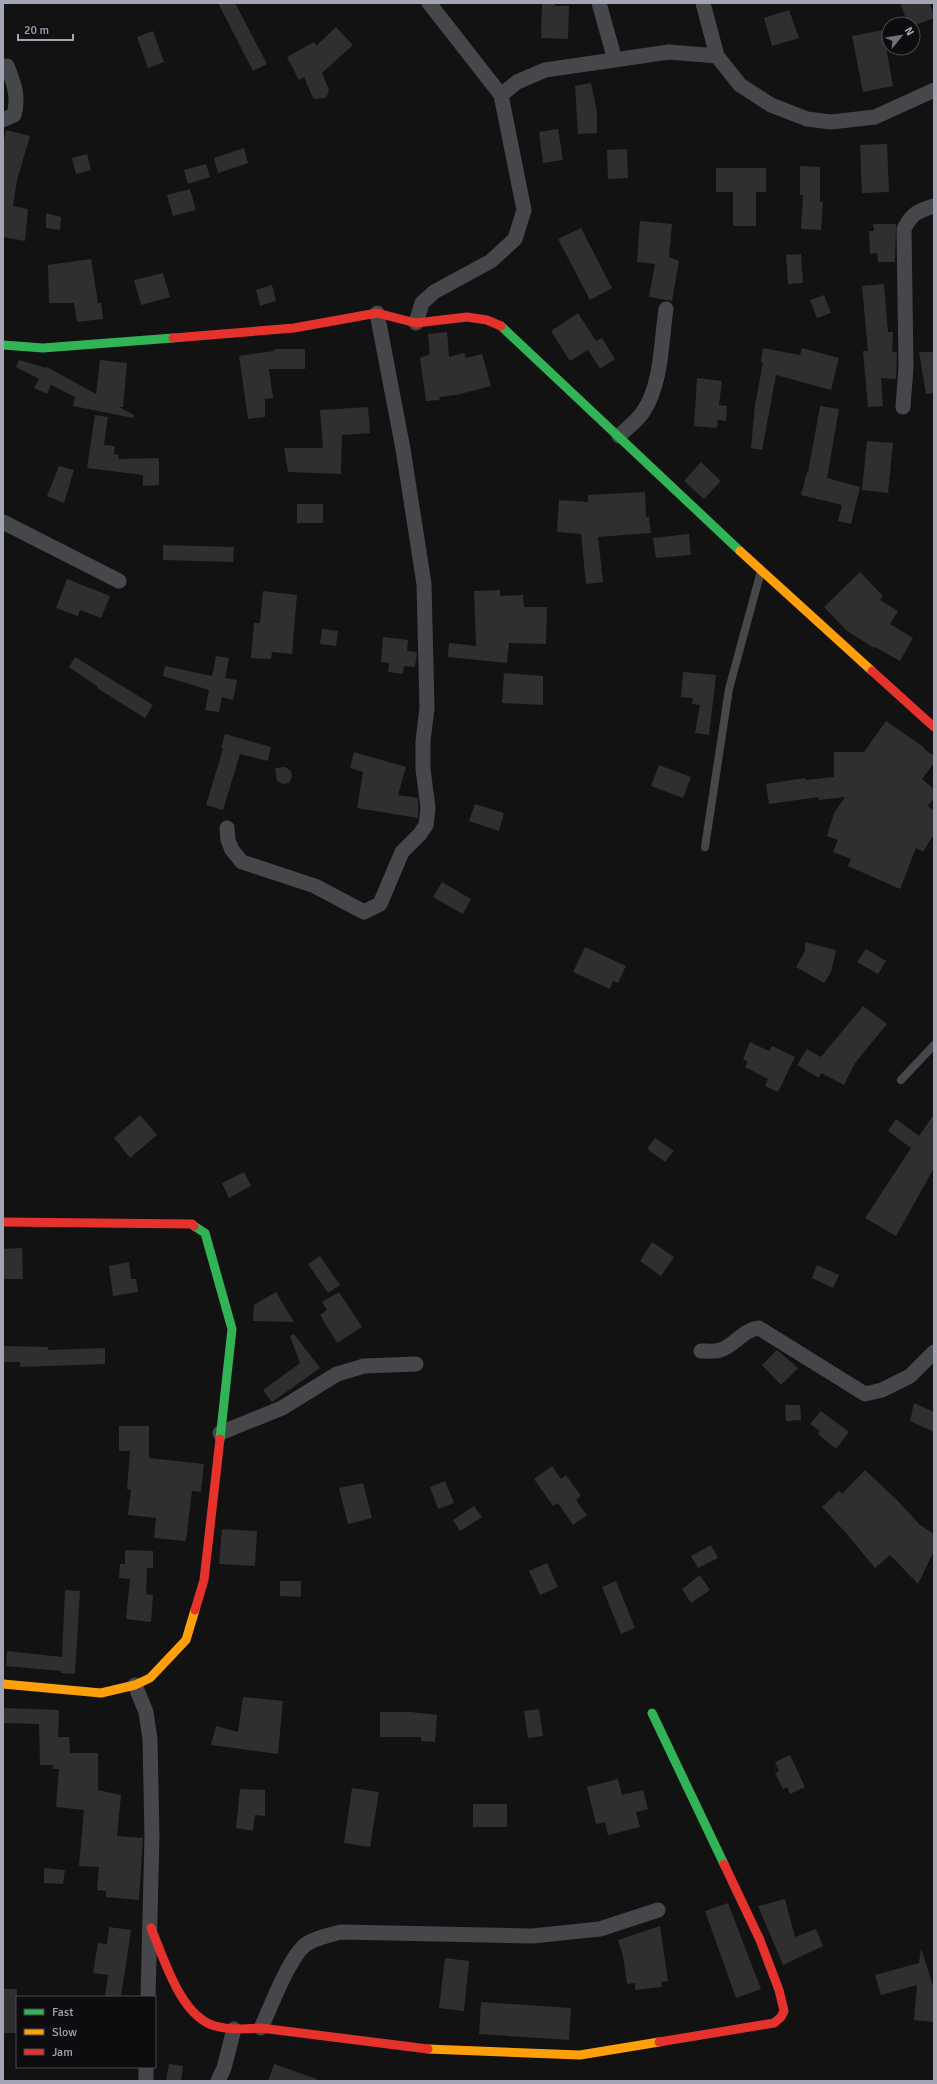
<svg xmlns="http://www.w3.org/2000/svg" width="937" height="2084" font-family="Signika,sans-serif">
<style>
.building{fill:#2f2f30}
.lines{fill:none;stroke-linecap:round;stroke-linejoin:round}
.lane{stroke:#46474b;stroke-width:8}
.street{stroke:#46474b;stroke-width:15}
.fast{stroke:#30b455;stroke-width:9}
.slow{stroke:#ff9f0a;stroke-width:9}
.jam{stroke:#e5322d;stroke-width:9}
</style>
<rect width="100%" height="100%" fill="#121212"/>
<path class="building" d="M 218,3 L 235,3 L 267,64 L 253,71 Z
M 542,3 L 555,3 L 555,6 L 569,6 L 568,39 L 541,38 Z
M 900,3 L 930,3 L 934,18 L 918,24 L 908,24 Z
M 789,10 L 799,38 L 772,46 L 764,18 Z
M 336,27 L 353,45 L 322,73 L 329,90 L 328,94 L 325,98 L 315,99 L 312,96 L 304,77 L 299,80 L 287,57 L 314,42 L 316,46 Z
M 883,30 L 893,86 L 863,92 L 852,36 Z
M 153,31 L 164,62 L 148,68 L 137,37 Z
M 591,83 L 597,112 L 597,133 L 578,134 L 575,86 Z
M 558,129 L 563,160 L 543,163 L 539,132 Z
M 6,130 L 30,136 L 17,180 L 13,206 L 28,209 L 25,241 L 3,237 L 3,144 Z
M 887,144 L 889,192 L 862,193 L 860,145 Z
M 244,148 L 248,163 L 218,173 L 214,158 Z
M 627,149 L 628,178 L 608,179 L 607,150 Z
M 87,154 L 91,170 L 76,174 L 72,158 Z
M 206,164 L 210,177 L 188,184 L 184,170 Z
M 800,166 L 820,167 L 820,202 L 823,202 L 821,230 L 801,229 L 803,195 L 800,195 Z
M 716,168 L 766,168 L 766,192 L 756,192 L 756,226 L 733,226 L 733,192 L 716,192 Z
M 190,189 L 196,210 L 173,216 L 167,195 Z
M 46,213 L 61,217 L 60,230 L 46,228 Z
M 640,221 L 672,224 L 669,257 L 679,261 L 672,301 L 649,297 L 655,264 L 637,262 Z
M 873,224 L 896,224 L 895,262 L 878,262 L 877,253 L 870,254 L 869,231 L 874,231 Z
M 581,228 L 612,288 L 590,300 L 558,239 Z
M 801,254 L 803,283 L 788,284 L 786,255 Z
M 91,259 L 98,303 L 101,303 L 103,319 L 77,322 L 74,303 L 49,303 L 48,265 Z
M 163,273 L 170,297 L 141,305 L 134,280 Z
M 884,284 L 888,332 L 893,332 L 892,352 L 897,352 L 896,379 L 881,378 L 883,406 L 868,407 L 863,351 L 868,351 L 862,286 Z
M 272,285 L 276,301 L 260,306 L 256,290 Z
M 824,295 L 831,313 L 817,318 L 810,300 Z
M 578,313 L 596,341 L 602,338 L 615,359 L 600,369 L 588,350 L 570,361 L 551,331 Z
M 447,332 L 449,357 L 464,353 L 466,358 L 482,354 L 491,386 L 456,395 L 439,397 L 440,400 L 426,401 L 420,358 L 430,354 L 428,334 Z
M 763,348 L 800,355 L 802,348 L 839,358 L 831,390 L 776,375 L 762,450 L 751,448 L 755,405 L 763,362 L 761,362 Z
M 274,349 L 305,349 L 305,369 L 269,369 L 273,398 L 265,399 L 265,417 L 248,419 L 239,356 L 274,351 Z
M 919,352 L 934,352 L 934,393 L 926,394 Z
M 19,360 L 46,368 L 47,367 L 96,394 L 100,360 L 127,363 L 123,407 L 119,407 L 134,415 L 133,418 L 73,406 L 75,397 L 51,385 L 47,394 L 34,388 L 39,379 L 16,367 Z
M 697,378 L 722,381 L 719,405 L 727,406 L 726,421 L 718,420 L 717,428 L 694,426 Z
M 820,406 L 839,409 L 827,478 L 860,487 L 851,524 L 838,521 L 842,505 L 801,495 L 807,472 L 808,473 Z
M 368,407 L 370,433 L 342,435 L 341,474 L 288,472 L 284,448 L 323,448 L 320,410 Z
M 95,415 L 108,417 L 104,445 L 115,446 L 114,454 L 119,455 L 118,459 L 159,458 L 159,485 L 143,486 L 143,475 L 87,468 Z
M 867,441 L 893,443 L 888,493 L 862,490 Z
M 701,462 L 721,481 L 704,499 L 684,481 Z
M 59,466 L 74,470 L 64,503 L 47,496 Z
M 645,492 L 646,517 L 649,517 L 651,533 L 598,537 L 603,582 L 586,584 L 581,534 L 557,532 L 559,500 L 588,502 L 588,495 Z
M 297,504 L 323,504 L 323,523 L 297,523 Z
M 689,534 L 691,555 L 656,558 L 653,538 Z
M 163,545 L 234,547 L 233,562 L 163,560 Z
M 860,572 L 883,596 L 880,600 L 898,611 L 890,624 L 913,638 L 900,661 L 875,647 L 874,648 L 847,631 L 824,607 Z
M 67,579 L 110,596 L 101,618 L 80,610 L 78,616 L 56,608 Z
M 500,590 L 500,596 L 523,595 L 524,607 L 547,607 L 546,644 L 509,643 L 507,663 L 448,657 L 449,643 L 476,646 L 474,591 Z
M 263,591 L 297,595 L 292,654 L 272,652 L 271,659 L 251,658 L 254,623 L 260,623 Z
M 322,629 L 338,631 L 336,646 L 320,644 Z
M 383,637 L 408,640 L 407,651 L 417,652 L 415,667 L 404,666 L 403,674 L 388,672 L 389,663 L 381,662 Z
M 216,656 L 229,658 L 225,678 L 237,680 L 233,700 L 222,697 L 219,712 L 205,710 L 209,690 L 163,676 L 165,666 L 212,676 Z
M 75,657 L 153,705 L 145,718 L 97,688 L 98,687 L 69,667 Z
M 683,672 L 716,675 L 709,735 L 695,733 L 700,705 L 692,704 L 693,698 L 681,697 Z
M 504,673 L 543,676 L 543,705 L 502,703 Z
M 886,721 L 925,748 L 924,749 L 934,756 L 934,763 L 922,779 L 934,789 L 934,798 L 928,806 L 934,811 L 934,834 L 923,852 L 916,848 L 900,889 L 848,866 L 851,859 L 833,852 L 838,840 L 827,836 L 834,813 L 845,797 L 819,800 L 818,797 L 769,804 L 766,784 L 805,778 L 806,780 L 834,777 L 834,752 L 864,752 Z
M 225,734 L 271,747 L 268,761 L 240,754 L 223,810 L 206,805 L 223,749 L 221,748 Z
M 354,752 L 406,767 L 398,795 L 418,798 L 418,818 L 357,808 L 363,772 L 350,768 Z
M 659,765 L 691,777 L 683,798 L 651,786 Z
M 285,767 L 291,771 L 292,777 L 289,783 L 283,784 L 277,781 L 275,768 Z
M 475,804 L 504,813 L 499,831 L 469,821 Z
M 442,882 L 471,899 L 463,914 L 433,897 Z
M 805,942 L 836,950 L 831,972 L 824,983 L 796,967 L 805,951 Z
M 585,947 L 626,966 L 618,983 L 613,981 L 610,989 L 573,972 Z
M 866,949 L 886,961 L 878,974 L 857,962 Z
M 863,1006 L 887,1024 L 855,1063 L 844,1085 L 821,1073 L 819,1078 L 797,1065 L 807,1049 L 821,1057 Z
M 750,1042 L 769,1051 L 772,1046 L 795,1057 L 778,1092 L 765,1086 L 768,1079 L 745,1067 L 748,1062 L 743,1059 Z
M 934,1114 L 934,1168 L 896,1236 L 865,1218 L 911,1148 L 888,1131 L 896,1119 L 919,1136 Z
M 140,1115 L 157,1135 L 130,1158 L 114,1138 Z
M 655,1138 L 674,1151 L 665,1162 L 647,1149 Z
M 244,1172 L 251,1186 L 229,1198 L 222,1183 Z
M 652,1242 L 674,1257 L 661,1276 L 640,1261 Z
M 22,1248 L 23,1279 L 3,1279 L 3,1249 Z
M 320,1256 L 340,1285 L 328,1293 L 308,1264 Z
M 129,1262 L 131,1279 L 136,1279 L 138,1292 L 113,1296 L 109,1266 Z
M 817,1265 L 839,1275 L 833,1288 L 812,1278 Z
M 276,1292 L 294,1322 L 253,1321 L 254,1305 Z
M 339,1292 L 362,1327 L 337,1343 L 320,1315 L 327,1310 L 322,1302 Z
M 294,1334 L 320,1368 L 272,1402 L 263,1390 L 300,1363 L 290,1336 Z
M 3,1346 L 48,1347 L 48,1350 L 105,1348 L 105,1364 L 20,1367 L 20,1362 L 3,1362 Z
M 777,1350 L 798,1368 L 781,1385 L 762,1365 Z
M 914,1403 L 934,1412 L 934,1432 L 910,1421 Z
M 785,1405 L 800,1405 L 801,1420 L 786,1421 Z
M 821,1411 L 849,1432 L 836,1449 L 818,1434 L 820,1431 L 810,1424 Z
M 119,1426 L 149,1426 L 149,1458 L 204,1464 L 201,1492 L 192,1491 L 186,1541 L 154,1538 L 156,1518 L 128,1515 L 131,1490 L 127,1489 L 130,1451 L 119,1451 Z
M 552,1466 L 561,1479 L 566,1475 L 581,1496 L 576,1500 L 587,1515 L 573,1525 L 558,1503 L 553,1506 L 534,1479 Z
M 865,1470 L 898,1501 L 920,1525 L 934,1534 L 934,1551 L 918,1584 L 890,1555 L 875,1568 L 846,1533 L 822,1507 L 839,1491 L 842,1494 Z
M 445,1481 L 454,1503 L 438,1509 L 430,1487 Z
M 363,1483 L 372,1518 L 348,1524 L 339,1488 Z
M 474,1506 L 482,1517 L 460,1531 L 453,1520 Z
M 222,1529 L 257,1531 L 255,1566 L 219,1564 Z
M 711,1545 L 718,1558 L 698,1568 L 691,1556 Z
M 125,1550 L 153,1551 L 153,1568 L 147,1568 L 146,1594 L 153,1595 L 151,1622 L 126,1619 L 130,1579 L 119,1578 L 120,1564 L 125,1564 Z
M 547,1563 L 558,1587 L 540,1595 L 529,1571 Z
M 700,1575 L 710,1590 L 691,1603 L 682,1589 Z
M 280,1581 L 301,1581 L 301,1597 L 280,1596 Z
M 616,1581 L 635,1628 L 621,1634 L 602,1587 Z
M 65,1590 L 80,1591 L 75,1674 L 61,1673 L 61,1671 L 6,1666 L 7,1651 L 62,1657 Z
M 243,1697 L 283,1701 L 278,1754 L 211,1745 L 216,1726 L 238,1732 Z
M 3,1708 L 59,1710 L 58,1737 L 69,1737 L 70,1753 L 98,1753 L 98,1790 L 121,1795 L 117,1836 L 143,1838 L 139,1900 L 106,1897 L 106,1891 L 97,1890 L 99,1867 L 79,1866 L 84,1810 L 56,1807 L 59,1769 L 53,1769 L 53,1765 L 40,1765 L 39,1724 L 3,1723 Z
M 539,1709 L 543,1736 L 528,1738 L 524,1711 Z
M 380,1712 L 411,1712 L 437,1715 L 435,1742 L 421,1741 L 421,1737 L 380,1737 Z
M 790,1755 L 805,1787 L 790,1794 L 787,1787 L 783,1789 L 775,1773 L 779,1771 L 775,1762 Z
M 618,1779 L 622,1795 L 643,1790 L 648,1809 L 636,1812 L 640,1827 L 608,1835 L 605,1822 L 596,1824 L 587,1787 Z
M 352,1788 L 379,1792 L 370,1847 L 344,1843 Z
M 240,1789 L 265,1790 L 265,1816 L 255,1815 L 253,1831 L 236,1828 Z
M 473,1804 L 507,1804 L 507,1827 L 473,1827 Z
M 44,1868 L 65,1870 L 63,1884 L 44,1883 Z
M 785,1899 L 795,1937 L 816,1929 L 823,1946 L 783,1965 L 758,1906 Z
M 728,1903 L 761,1989 L 736,1998 L 705,1911 Z
M 660,1926 L 668,1981 L 661,1982 L 662,1987 L 635,1990 L 635,1983 L 627,1984 L 623,1956 L 618,1940 Z
M 109,1927 L 131,1930 L 121,1997 L 105,1997 L 108,1975 L 93,1973 L 98,1943 L 107,1944 Z
M 921,1948 L 934,1989 L 933,2022 L 914,2020 L 917,1985 L 881,1995 L 875,1975 L 919,1963 Z
M 445,1958 L 469,1961 L 464,2011 L 439,2008 Z
M 3,1989 L 17,1989 L 17,2033 L 3,2033 Z
M 481,2002 L 571,2008 L 569,2040 L 479,2034 Z
M 169,2064 L 183,2066 L 181,2081 L 166,2081 Z
M 274,2064 L 317,2079 L 316,2081 L 268,2081 Z"/>
<g class="lines">
<path class="lane" d="M 705,847 L 729,689 L 761,571
M 901,1080 L 934,1045"/>
<path class="street" d="M 599,3 L 615,60
M 703,3 L 717,56 L 740,85 L 771,105 L 807,119 L 831,122 L 875,117 L 934,90
M 501,95 L 517,82 L 545,70 L 669,52 L 717,56
M 3,120 L 14,115 C 19,97 14,83 7,66
M 416,323 L 422,303 L 434,292 L 491,261 L 515,239 L 524,210 L 501,95 L 429,3
M 903,407 L 906,367 L 904,229 C 912,213 918,211 934,206
M 619,436 C 626,429 637,421 643,412 C 662,384 661,342 666,309
M 3,522 L 119,581
M 227,828 L 228,840 L 232,850 L 242,862 L 315,886 L 364,912 L 380,904 L 402,852 L 420,834 L 426,825 L 428,808 L 423,769 L 423,741 L 427,708 L 424,584 L 403,449 L 377,313
M 701,1351 C 707,1351 715,1352 720,1350 C 736,1345 742,1330 759,1328 L 865,1394 L 882,1390 L 910,1376 L 934,1352
M 220,1433 L 282,1408 L 337,1374 L 364,1366 L 416,1364
M 135,1685 L 146,1712 L 150,1739 L 152,1836 L 148,1997
M 261,2028 C 270,2009 291,1952 308,1943 C 318,1937 330,1935 341,1932 L 532,1936 L 600,1929 L 658,1910
M 146,2081 L 146,2067
M 218,2081 L 224,2068 L 234,2029"/>
<path class="fast" d="M 501,326 L 740,551
M 3,345 L 43,348 L 173,338
M 194,1226 L 205,1233 L 232,1329 L 220,1439
M 652,1713 L 724,1864"/>
<path class="slow" d="M 740,551 L 872,671
M 3,1684 L 101,1693 L 135,1685 L 150,1678 L 186,1640 L 195,1610
M 428,2049 L 580,2055 L 659,2042"/>
<path class="jam" d="M 173,338 L 294,328 L 377,313 L 416,323 L 467,317 L 487,320 L 501,326
M 872,671 L 934,727
M 3,1222 L 192,1224 L 194,1226
M 195,1610 L 204,1580 L 220,1439
M 151,1928 C 164,1958 180,2016 215,2026 C 230,2030 246,2029 261,2028 L 428,2049
M 659,2042 L 774,2023 L 781,2017 L 784,2011 L 779,1990 L 760,1940 L 724,1864"/>
</g>
<rect width="937" height="2084" fill="none" stroke="#a2a5b4" stroke-width="8"/>
<rect x="16" y="1996" width="140" height="72" fill="#0d0c0e" stroke="#494950"/>
<rect x="24" y="2009" width="20" height="6" fill="#30b455" stroke="#494950"/>
<text x="52" y="2016" font-size="12" fill="#a2a5b4">Fast</text>
<rect x="24" y="2029" width="20" height="6" fill="#ff9f0a" stroke="#494950"/>
<text x="52" y="2036" font-size="12" fill="#a2a5b4">Slow</text>
<rect x="24" y="2049" width="20" height="6" fill="#e5322d" stroke="#494950"/>
<text x="52" y="2056" font-size="12" fill="#a2a5b4">Jam</text>
<g transform="translate(901 36) rotate(60)"><circle r="19" fill="#0d0c0e" stroke="#494950"/>
<path d="M0-3L7 15L0 10L-7 15Z" fill="#70727b"/>
<text y="-6" font-size="11" font-weight="bold" text-anchor="middle" fill="#a2a5b4">N</text>
</g>
<path d="M18 34v6h55v-6" fill="none" stroke="#a2a5b4" stroke-width="2"/>
<text x="24" y="34" font-size="12" fill="#a2a5b4" stroke="#0d0c0e" stroke-width="3" paint-order="stroke">20 m</text>
</svg>
